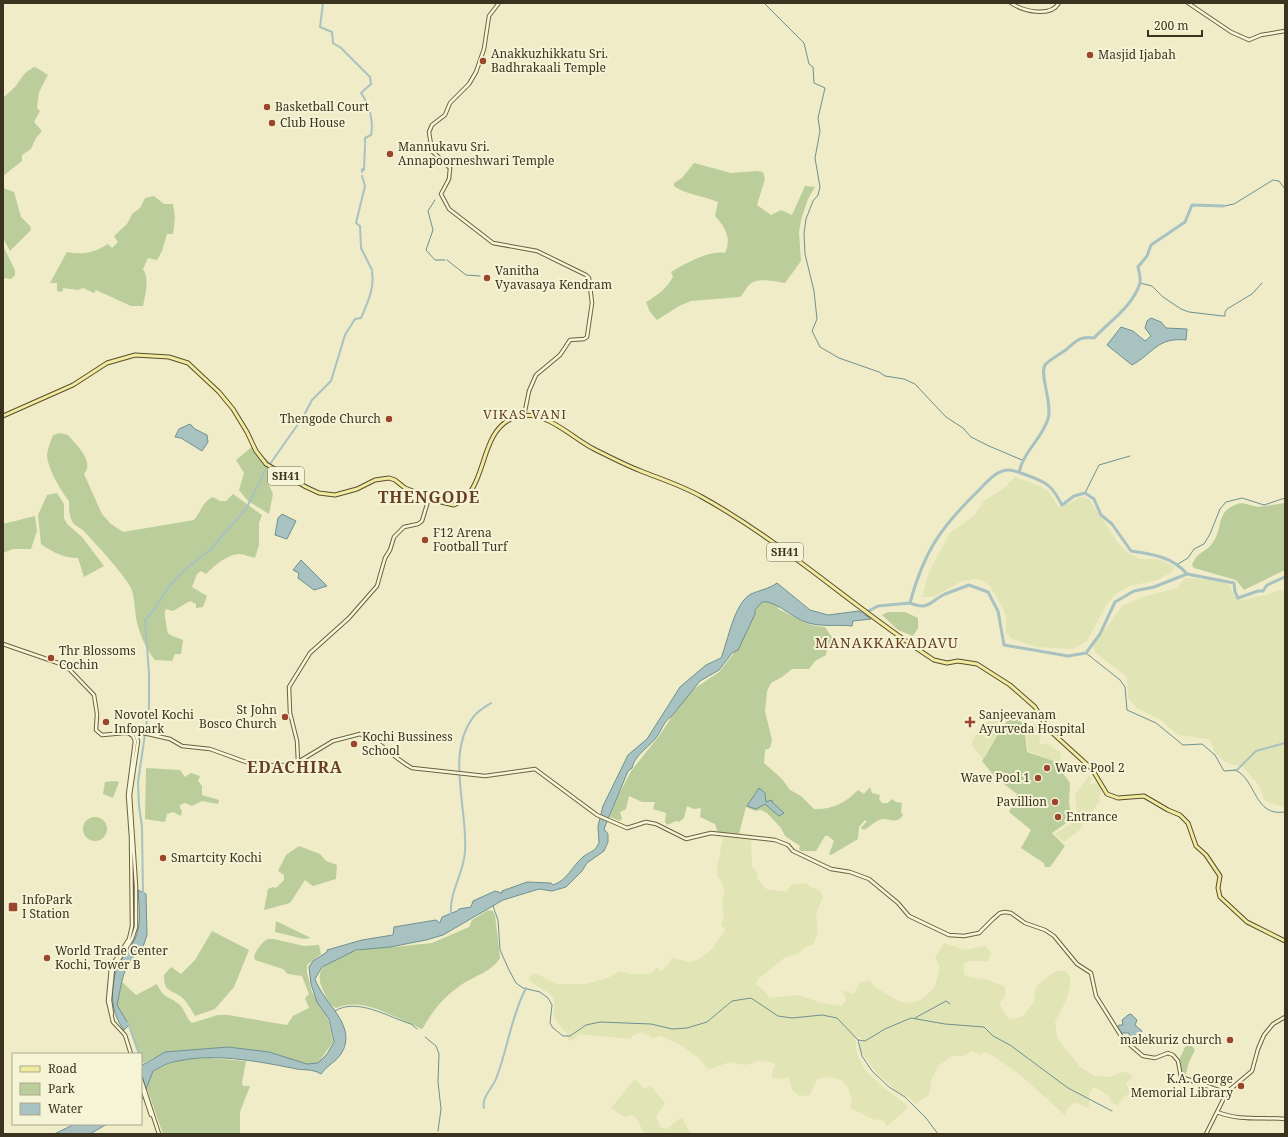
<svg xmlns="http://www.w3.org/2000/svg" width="1288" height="1137" font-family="'Noto Serif',serif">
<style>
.farmland{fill:#e1e4b4}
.green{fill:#bbcd9a}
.water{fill:#a8c2c1;stroke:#6e9191}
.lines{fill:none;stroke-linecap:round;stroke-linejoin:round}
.stream{stroke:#6e9191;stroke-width:1}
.canal{stroke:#a8c2c1;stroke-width:2}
.river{stroke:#a8c2c1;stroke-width:3}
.secondary-casing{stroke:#6c613f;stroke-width:4.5}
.primary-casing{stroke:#594c30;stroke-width:5}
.secondary{stroke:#f9f7da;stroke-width:2.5}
.primary{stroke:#f1eb9f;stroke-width:3}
.poi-dot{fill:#9a452c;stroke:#f6f4d7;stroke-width:1.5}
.labels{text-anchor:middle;stroke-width:4;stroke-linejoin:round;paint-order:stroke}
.shield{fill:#f6f4d7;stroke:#736d57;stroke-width:1}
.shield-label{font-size:11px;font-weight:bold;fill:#3b3320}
.poi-label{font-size:12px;fill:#3b3320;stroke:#f6f4d7;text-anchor:start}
.neighbourhood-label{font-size:13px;letter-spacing:1px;fill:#683f1f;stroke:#f6f4d7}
.quarter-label{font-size:14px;letter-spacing:1px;fill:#683f1f;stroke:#f6f4d7}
.district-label{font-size:16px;font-weight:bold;letter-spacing:1px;fill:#683f1f;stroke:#f6f4d7}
</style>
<rect width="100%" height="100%" fill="#efecc7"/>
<path class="farmland" d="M 1015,477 L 1042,487 L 1049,492 L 1059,508 L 1081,497 L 1089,499 L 1118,543 L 1127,552 L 1140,559 L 1156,559 L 1164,561 L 1174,567 L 1173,571 L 1158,580 L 1129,586 L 1115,594 L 1107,604 L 1087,641 L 1073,649 L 1037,647 L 1012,639 L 1006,633 L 1006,616 L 1003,608 L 990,586 L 983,581 L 975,579 L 962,581 L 934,597 L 922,597 L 929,572 L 950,533 L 974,516 L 984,501 L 1003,489 Z
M 1185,578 L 1219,580 L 1229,585 L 1234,596 L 1241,600 L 1267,595 L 1278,590 L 1285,591 L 1285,807 L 1276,805 L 1264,800 L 1260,787 L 1243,767 L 1225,762 L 1215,753 L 1211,742 L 1207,739 L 1178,735 L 1161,720 L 1137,708 L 1128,698 L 1127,677 L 1096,653 L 1093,646 L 1122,606 L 1145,596 L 1177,588 Z
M 994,714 L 1004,721 L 983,759 L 972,746 L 973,739 Z
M 1043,723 L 1048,730 L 1041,734 L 1039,744 L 1041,745 L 1046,743 L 1061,753 L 1060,759 L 1057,764 L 1054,761 L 1028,751 L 1026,725 Z
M 1089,776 L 1092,778 L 1090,784 L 1098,783 L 1102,790 L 1099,800 L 1100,801 L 1083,823 L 1081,829 L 1064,842 L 1055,834 L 1075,821 L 1077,814 L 1075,795 Z
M 733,837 L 752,839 L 751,842 L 752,867 L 757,872 L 757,878 L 766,889 L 786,892 L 791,885 L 806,883 L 812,888 L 819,890 L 823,897 L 816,914 L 818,932 L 813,945 L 806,946 L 799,953 L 784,958 L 758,979 L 756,984 L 767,994 L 769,998 L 799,995 L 818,1002 L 842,1006 L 846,1000 L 844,994 L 841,992 L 845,991 L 854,994 L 860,982 L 866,981 L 870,981 L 875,987 L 900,1002 L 913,1003 L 921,1000 L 930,992 L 935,986 L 940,967 L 935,957 L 944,943 L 965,950 L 986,946 L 991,953 L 988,961 L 969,961 L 964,964 L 964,974 L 969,977 L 988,980 L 1004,986 L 1006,994 L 1000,1003 L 1001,1007 L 1008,1018 L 1013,1019 L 1023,1016 L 1034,1002 L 1036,987 L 1051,974 L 1057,971 L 1066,971 L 1070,977 L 1070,986 L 1066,1001 L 1055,1021 L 1057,1038 L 1080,1067 L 1095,1076 L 1110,1077 L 1121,1072 L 1129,1073 L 1133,1076 L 1126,1083 L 1130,1093 L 1122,1098 L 1118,1105 L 1112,1103 L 1108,1095 L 1094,1087 L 1089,1093 L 1089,1106 L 1087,1108 L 1078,1103 L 1074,1103 L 1067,1109 L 1066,1116 L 1018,1073 L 992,1055 L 984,1052 L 980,1055 L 973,1051 L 963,1056 L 952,1056 L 938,1066 L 931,1081 L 929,1095 L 915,1104 L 910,1098 L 895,1090 L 876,1072 L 862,1053 L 859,1045 L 862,1040 L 860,1037 L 855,1037 L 857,1054 L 864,1069 L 884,1088 L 908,1106 L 906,1110 L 887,1126 L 882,1119 L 875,1120 L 852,1109 L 850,1105 L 852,1099 L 847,1086 L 840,1079 L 829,1077 L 817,1079 L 810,1095 L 800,1096 L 793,1091 L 788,1076 L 782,1079 L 773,1078 L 771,1076 L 775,1064 L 772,1062 L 757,1061 L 746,1065 L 730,1062 L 710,1069 L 707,1068 L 699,1058 L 682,1046 L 661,1036 L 653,1038 L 642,1032 L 634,1035 L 630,1039 L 578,1034 L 575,1039 L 568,1041 L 567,1032 L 563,1030 L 554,1017 L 554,998 L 549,993 L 535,985 L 530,981 L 529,977 L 535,973 L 556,984 L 585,984 L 608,978 L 619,971 L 629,974 L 647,974 L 653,972 L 657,967 L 661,971 L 669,964 L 672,958 L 690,962 L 697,960 L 705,955 L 712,949 L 725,930 L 725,928 L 721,926 L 724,914 L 722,900 L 724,896 L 724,889 L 722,882 L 717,876 L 717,868 L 723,838 Z
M 635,1079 L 644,1089 L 650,1085 L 665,1103 L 656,1117 L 660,1127 L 666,1129 L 682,1117 L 690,1134 L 645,1134 L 636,1118 L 632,1115 L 626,1117 L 621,1115 L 611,1108 Z"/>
<path class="green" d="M 34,67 L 37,68 L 48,75 L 39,92 L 37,108 L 40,111 L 34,122 L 42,131 L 36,138 L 31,149 L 22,155 L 22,161 L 3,176 L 3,98 L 15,87 L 25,73 Z
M 694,163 L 731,173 L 757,171 L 763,172 L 765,179 L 757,205 L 771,215 L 781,210 L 792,215 L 805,186 L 815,187 L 808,199 L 801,220 L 799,232 L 801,261 L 785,283 C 776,282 758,277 750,284 C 746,287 744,294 740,297 L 691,301 L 679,306 L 657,320 L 650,312 L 646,302 C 657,296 667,288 673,277 L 671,272 C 684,264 709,250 725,253 C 732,238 725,227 715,216 L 718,202 C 704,196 684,194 674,186 L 674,183 L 682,178 Z
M 3,188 L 14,192 L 21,217 L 30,226 L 31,230 L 10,251 L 3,238 Z
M 154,196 L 164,204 L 173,204 L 175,218 L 173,234 L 167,234 L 162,251 L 157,260 L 148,258 L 143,269 C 150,280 145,295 143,306 L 131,306 L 96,290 L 94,293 L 83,288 L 78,290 L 63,288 L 62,292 L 57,291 L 57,283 L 50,283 L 67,252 C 82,255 94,253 108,244 L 112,248 L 118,242 L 114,236 L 127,224 L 132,214 L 140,208 L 145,198 Z
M 3,246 L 15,270 L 15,275 L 11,279 L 3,278 Z
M 60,433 L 68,435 C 76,445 95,461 84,474 L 102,514 L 111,524 L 123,532 L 194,520 C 201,512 202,502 213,497 L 220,501 L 226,501 L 233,494 L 262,515 L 259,523 L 259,545 L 255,558 C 250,557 244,554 239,554 C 226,555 215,565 206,574 L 201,571 L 197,574 L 192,587 L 207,596 L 203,607 L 196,608 L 196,604 L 190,601 L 173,611 L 166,609 C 164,614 165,617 166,622 C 167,638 170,634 183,640 L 181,654 L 175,654 L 172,661 L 155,660 C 144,647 136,626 135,609 C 134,602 134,595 131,588 C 119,568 100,549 84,531 C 81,528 77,527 74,524 C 69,518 69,509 69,501 C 61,491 48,469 47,456 C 47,450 51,441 53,435 Z
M 253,446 L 291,483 L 280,483 L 272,480 L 269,485 L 273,494 L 269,514 L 248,501 L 239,490 L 244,473 L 236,460 Z
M 57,493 L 64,504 L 64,518 L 67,524 L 82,537 L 104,566 L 84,577 L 78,558 C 64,558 52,552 41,544 L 38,515 L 47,495 Z
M 1242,503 L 1258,507 L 1285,503 L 1285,570 L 1244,590 L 1236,580 L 1194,568 L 1192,565 C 1197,552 1203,554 1211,545 C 1225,529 1213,509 1242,503 Z
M 35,516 L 37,531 L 31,549 L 13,549 L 3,553 L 3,524 Z
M 767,600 L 778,606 L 778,609 C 794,616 807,627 825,627 L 836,643 L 828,645 L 826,655 L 815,661 L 809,669 L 792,669 L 782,677 L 771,683 L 767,691 L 765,711 L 772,740 L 770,748 L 765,750 L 764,763 L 782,779 L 790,790 L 801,796 L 814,809 C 832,810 847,802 858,790 L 864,794 L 870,787 L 872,793 L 880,795 L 879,799 L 882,803 L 888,803 L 892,799 L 896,802 L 902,803 L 901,812 L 903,815 C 897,824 891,819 883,819 C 875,820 870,827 864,830 L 861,828 L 867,821 L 865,820 L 859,827 L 858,839 L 831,855 L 829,854 L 834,841 L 828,836 L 825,836 L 816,851 L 801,851 L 799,849 L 800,846 L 785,836 L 781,828 L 767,813 L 761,810 L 755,811 L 746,807 L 739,834 L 718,833 L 715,824 L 700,817 L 701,808 L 694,809 L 687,806 L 684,818 L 679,822 L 676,821 L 667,825 L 665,822 L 666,813 L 653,809 L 655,802 L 642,802 L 629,796 L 626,809 L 620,812 L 622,818 L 620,821 L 610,817 L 616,800 L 631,771 L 659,736 L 688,693 L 719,672 L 734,653 L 759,604 Z
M 888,612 L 905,612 L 918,618 L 918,628 L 913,636 L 898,630 L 882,615 Z
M 1012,716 L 1024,724 L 1027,752 L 1054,761 L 1070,783 L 1069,803 L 1072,819 L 1052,833 L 1065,846 L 1050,867 L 1045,867 L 1044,863 L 1021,848 L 1031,830 L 1009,812 L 1017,794 L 996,778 L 982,761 C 992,747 999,727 1012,716 Z
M 146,768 L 180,770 L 185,777 L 191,773 L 200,776 L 198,781 L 202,786 L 202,795 L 219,800 L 218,804 L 202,801 L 192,806 L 185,803 L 180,805 L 180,808 L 182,811 L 181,816 L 173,812 L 167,814 L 165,822 L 145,819 Z
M 115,781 L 119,782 L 113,798 L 103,794 L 105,782 Z
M83 829a12 12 0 1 1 24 0a12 12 0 1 1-24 0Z
M 299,846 L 320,854 L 326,861 L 337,865 L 336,879 L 313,886 L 305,880 L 290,903 L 264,910 L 268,889 L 273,887 L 276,888 L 284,880 L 284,875 L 278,871 L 286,855 Z
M 488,910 L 493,911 L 495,915 L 500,958 C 491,973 470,977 457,988 C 443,998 431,1013 423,1028 L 421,1029 C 413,1024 406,1022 398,1018 C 378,1009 358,999 336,1008 C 329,1004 326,996 322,988 C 307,954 369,948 391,945 L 394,947 L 432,943 L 469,927 L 472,920 Z
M 276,921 L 311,938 L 304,939 L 275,932 Z
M 212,931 L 249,950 L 234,987 L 215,1009 L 195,1016 C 191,1009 187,1001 180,996 C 169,989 164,991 164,975 L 171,967 L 181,974 L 195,960 Z
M 268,939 L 274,939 L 304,946 L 319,945 L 321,954 L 307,965 L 307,973 L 312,992 L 328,1019 L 333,1042 L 318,1063 L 307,1064 L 269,1052 L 228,1047 L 165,1052 L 142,1064 L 141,1054 L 139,1054 L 129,1025 L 117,1006 L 122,982 L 136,995 L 157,984 C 164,1000 169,995 180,1005 C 185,1010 186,1018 192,1023 L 218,1015 L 228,1015 L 287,1025 L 293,1016 L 309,1008 L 305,998 L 309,994 L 302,976 L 288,974 L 283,969 L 255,960 L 254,956 C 257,949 261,943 268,939 Z
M 1188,1041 L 1195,1050 L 1189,1062 L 1185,1077 L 1181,1074 L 1179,1060 Z
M 208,1058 L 246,1061 L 242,1083 L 243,1086 L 250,1086 L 240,1112 L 240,1134 L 163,1134 L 146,1086 L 153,1071 L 179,1060 Z"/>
<path class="water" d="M 1151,318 L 1161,322 L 1166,328 L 1187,329 L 1186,340 C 1157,337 1154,353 1132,365 L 1107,345 L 1121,327 L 1133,331 L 1145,341 L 1151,336 L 1145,328 L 1147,321 Z
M 190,424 L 195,429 L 207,435 L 208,442 L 202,451 L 181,438 L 175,437 L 179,429 Z
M 282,514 L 296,521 L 287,539 L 275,535 L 278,518 Z
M 301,560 L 327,586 L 314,590 L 298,578 L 299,573 L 293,570 Z
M 777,583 L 810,610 L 828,615 L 859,611 L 871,619 L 853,621 L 852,626 C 835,624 819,628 803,621 C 790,616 775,600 762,602 L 755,610 L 755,614 L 738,650 L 732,653 L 719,670 L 700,681 L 671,717 C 664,721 662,729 658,735 C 651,746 634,755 632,768 L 628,771 L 604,829 L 608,834 L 608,842 L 604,851 L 587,863 L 582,871 L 566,887 L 552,891 L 539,889 L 503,900 L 443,935 L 426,940 L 390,947 L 356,950 L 322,967 L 315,979 C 323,1003 359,1026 341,1054 C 336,1062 326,1066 321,1074 C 312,1068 302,1071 292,1068 C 256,1061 215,1053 178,1061 C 169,1062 161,1067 153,1071 L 141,1102 L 141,1066 L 165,1052 L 228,1047 L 269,1052 L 307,1064 L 318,1063 L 327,1054 L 334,1042 L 329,1019 L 317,1002 L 311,984 L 309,967 L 313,961 L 327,952 L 327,950 L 362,940 L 393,935 L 394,927 L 436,920 L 440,923 L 442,917 L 457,911 L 459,909 L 471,907 L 473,901 L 495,891 L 502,893 L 502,891 L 527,882 L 551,883 L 553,885 C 568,880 572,866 583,857 C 590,851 594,853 599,843 L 598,826 L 603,806 L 628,755 L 647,739 L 680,687 L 706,665 L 721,658 C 728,641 734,603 751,594 C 760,590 769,589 777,583 Z
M 759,788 L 765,793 L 766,802 L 772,800 L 772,802 L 784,813 L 779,816 L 765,804 L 756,809 L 747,806 Z
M 138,890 L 146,894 L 147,935 L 142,950 C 122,962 122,984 117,1005 L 129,1025 L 124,1030 C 108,1010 110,979 122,957 C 126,951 132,946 135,939 C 142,924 139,906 138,890 Z
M 1131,1014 L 1137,1020 L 1135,1025 L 1142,1031 L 1139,1036 L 1135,1037 L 1136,1041 L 1133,1043 L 1135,1035 L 1131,1039 L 1129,1038 L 1129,1033 L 1120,1033 L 1117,1029 L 1119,1025 L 1123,1025 L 1122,1020 L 1128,1015 Z
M 75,1124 L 107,1124 L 90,1134 L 54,1134 Z"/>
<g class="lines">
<path class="stream" d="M 764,3 L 804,43 L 809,64 L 813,67 L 814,83 L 825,88 L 818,118 L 820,131 L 815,158 L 820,187 L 818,195 L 813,201 L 806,219 L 804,234 L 805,254 L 814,291 L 817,319 L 812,331 L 820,347 L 839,358 L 879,372 L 885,376 L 904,379 L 915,384 L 946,417 L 963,428 L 971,437 L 989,446 L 1022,460
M 446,183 L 448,176
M 435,200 L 428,211 L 433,230 L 426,250 L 435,260 L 445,260
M 1224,206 L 1234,204 L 1273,180 L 1279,181 L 1285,189
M 447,260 L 466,275 L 480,276
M 1140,283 L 1152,286 L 1163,297 L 1181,309 L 1189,312 L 1223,316 L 1225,316 L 1225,312 L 1227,309 L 1252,294 L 1262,283
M 1085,493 L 1099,465 L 1130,456
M 1178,564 L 1188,558 L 1194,549 L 1204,544 L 1210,534 L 1220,509 L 1226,502 L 1242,498 L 1264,505 L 1285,498
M 1086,653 L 1120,680 L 1125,687 L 1127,710 L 1156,723 L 1183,745 L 1202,744 L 1215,755 L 1224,771 L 1237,770
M 1235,770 C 1257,779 1253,817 1285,812
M 493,906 L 498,920 L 500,950 L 509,970 L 516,983 L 523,988 L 540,992 L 548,998 L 552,1005 L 550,1023 L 553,1028 L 563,1036 L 570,1036 L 586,1025 L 600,1022 L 651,1024 L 672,1029 L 687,1028 L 707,1022 L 732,1001 L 751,998 L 778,1016 L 792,1018 L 822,1015 L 837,1018 L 858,1040 L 865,1041 L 885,1029 L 911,1018 L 945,1024 L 984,1027 L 993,1036 L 1010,1045 L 1068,1088 L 1112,1111
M 335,1011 C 357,997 388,1017 411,1024 L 417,1029
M 915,1018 L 946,1001 L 950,1004
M 425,1037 L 436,1046 L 439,1054 L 438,1082 L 441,1109 L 438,1131
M 858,1040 L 862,1056 L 872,1071 L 889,1087 L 905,1097 L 926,1118 L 938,1134"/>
<path class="canal" d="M 323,3 L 320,27 L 332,32 L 333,43 L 341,48 L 370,77 L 371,84 L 361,93 C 369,104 374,121 371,135 L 365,138 L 365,143
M 362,172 L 362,169 L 364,170 L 365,145
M 362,176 L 365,186 L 356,223 L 360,226 L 361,248 L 372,270
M 270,464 L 303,417 L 312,400 L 331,381 L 345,335 L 355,319 L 361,318 C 367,304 375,288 372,272
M 209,551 L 246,509 L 265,471
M 1237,770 L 1256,751 L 1285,743
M 143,894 L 142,827 L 139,806 L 138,782 L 149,707 L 149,673 L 145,620 C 156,610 159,601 167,590 C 175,577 196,560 209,551
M 451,915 C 449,891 464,874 465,851 C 468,808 445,753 474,716 C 478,711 485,707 491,703
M 128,1023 L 139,1054
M 484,1108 C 481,1098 493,1087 496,1079 C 508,1048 511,1017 526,988"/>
<path class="river" d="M 1019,472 C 1024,451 1041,440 1048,419 C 1053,405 1039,373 1045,365 C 1049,360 1062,353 1067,349 C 1077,340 1081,336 1094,338 C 1110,321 1133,306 1140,283 C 1141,278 1139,272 1138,267 L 1147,256 L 1151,245 L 1185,222 L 1192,205 L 1224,206
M 910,603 C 929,611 930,601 945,594 C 953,591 961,588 969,585 L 988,592 L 998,611 L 1004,645 L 1068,656 L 1086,653 L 1100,634 L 1115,602 L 1134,591 L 1154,587 L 1187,574 L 1234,583 L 1235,592 L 1238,598 L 1258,591 L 1263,591 L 1267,585 L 1285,577
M 861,615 L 878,606 L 910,603 C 924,551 941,527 979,490 C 987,482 996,470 1009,470 C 1015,470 1023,474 1029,476 C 1049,483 1053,488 1062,505 L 1074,496 L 1085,493 L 1094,499 L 1101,515 L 1112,524 L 1131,551 C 1152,554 1173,557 1187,574"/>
<defs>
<path id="secondary" d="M 499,3 L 489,16 L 484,49 L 476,72 L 469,84 L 450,103 L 445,115 L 432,125 L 429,132 L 432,151 L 450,168 L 449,179 L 441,194 L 449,209 L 493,243 L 537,251 L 586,275 L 589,278 L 592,303 L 587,337 L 584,339 L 570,340 L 560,355 L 536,375 L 529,391 L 524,416
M 1011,3 C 1023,11 1050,18 1059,3
M 1188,3 L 1231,32 L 1249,40 L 1261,35 L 1285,31
M 3,644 L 61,664 L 70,670 L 94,695 L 97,714 L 96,730 L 102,735 L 135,732 L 148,734 L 170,739 L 182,746 L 210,749 L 246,762 L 279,766 L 298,762 L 333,741 L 360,734 C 381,741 393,758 412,768 L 485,776 L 535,769 L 597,815 L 627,828 L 646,822 L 656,824 L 686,839 L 711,833 L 775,840 L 788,845 L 793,851 L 831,869 L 850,872 L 869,879 L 898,903 L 909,916 L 949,935 L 964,936 L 979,933 L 993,919 L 1000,913 L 1005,912 L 1011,913 L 1025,923 L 1045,930 L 1054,936 L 1077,964 L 1091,973 L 1096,996 L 1123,1039 L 1143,1056 L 1155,1058 L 1168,1053 L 1173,1055 L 1178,1061 L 1181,1077 L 1227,1093
M 128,733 L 133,736 L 135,741 L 128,795 L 131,837 L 132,926 L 129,939 L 111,967 L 108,1001 L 113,1022 L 125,1035 L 131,1054
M 298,762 L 297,741 L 290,713 L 289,687 L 310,653 L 349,618 L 377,586 L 385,558 L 390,550 L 394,537 L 404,527 L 418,524 L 422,521 L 429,498
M 112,1014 L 110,1000 L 113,969 L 132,939 L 136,927 L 136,886 L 130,795 L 138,741 L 135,733
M 141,1079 L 159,1134
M 141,1085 L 151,1115
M 1217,1112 C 1239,1121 1262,1117 1285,1119
M 1206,1134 L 1227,1092 L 1252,1071 L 1258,1049 L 1264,1035 L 1273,1024 L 1285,1017"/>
<path id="primary" d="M 3,416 L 73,385 L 107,363 L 135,355 L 169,357 L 188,363 L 219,392 L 233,409 L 247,432 L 256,451 L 266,464 L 306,487 L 319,493 L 335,495 L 357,489 L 375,480 L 389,478 L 395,480 L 405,488 L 441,502 L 454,505 C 489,491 477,433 513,418 C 543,406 570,437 594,449 C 610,457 625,465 641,471 C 661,479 683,486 702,497 C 785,543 855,609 934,660 L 947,663 L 958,661 L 977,664 L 1010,685 L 1035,707 L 1048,729 L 1092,769 L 1107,794 L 1118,798 L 1144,796 L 1168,810 L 1180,815 L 1188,823 L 1196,846 L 1206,855 L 1220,876 L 1218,888 L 1220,897 L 1247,922 L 1285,941"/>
</defs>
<use href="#secondary" class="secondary-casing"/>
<use href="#primary" class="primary-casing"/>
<use href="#secondary" class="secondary"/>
<use href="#primary" class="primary"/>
</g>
<g class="poi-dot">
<circle cx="1090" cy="55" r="4"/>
<circle cx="483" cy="61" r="4"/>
<circle cx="267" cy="107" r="4"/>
<circle cx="272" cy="123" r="4"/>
<circle cx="390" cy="154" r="4"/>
<circle cx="487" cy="278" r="4"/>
<circle cx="389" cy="419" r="4"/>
<circle cx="425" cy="540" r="4"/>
<circle cx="51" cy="658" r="4"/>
<circle cx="285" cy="717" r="4"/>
<circle cx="106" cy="722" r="4"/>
<path d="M968 716h4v4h4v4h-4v4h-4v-4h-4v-4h4z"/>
<circle cx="354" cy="744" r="4"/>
<circle cx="1047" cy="768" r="4"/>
<circle cx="1038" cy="778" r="4"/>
<circle cx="1055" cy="802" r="4"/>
<circle cx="1058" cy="817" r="4"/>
<circle cx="163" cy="858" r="4"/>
<rect x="8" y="902" width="10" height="10" rx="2"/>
<circle cx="47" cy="958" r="4"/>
<circle cx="1230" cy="1040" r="4"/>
<circle cx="1241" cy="1086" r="4"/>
</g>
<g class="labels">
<g class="shield">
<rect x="268" y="467" width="36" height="18" rx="3"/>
<rect x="767" y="543" width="36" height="18" rx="3"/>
</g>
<g class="shield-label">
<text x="286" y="480">SH41</text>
<text x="785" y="556">SH41</text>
</g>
<g class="poi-label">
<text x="491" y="58">Anakkuzhikkatu Sri.<tspan x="491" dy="14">Badhrakaali Temple</tspan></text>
<text x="1098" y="59">Masjid Ijabah</text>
<text x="275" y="111">Basketball Court</text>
<text x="280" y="127">Club House</text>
<text x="398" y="151">Mannukavu Sri.<tspan x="398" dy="14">Annapoorneshwari Temple</tspan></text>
<text x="495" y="275">Vanitha<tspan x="495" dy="14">Vyavasaya Kendram</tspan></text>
<text x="381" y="423" text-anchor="end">Thengode Church</text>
<text x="433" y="537">F12 Arena<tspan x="433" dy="14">Football Turf</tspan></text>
<text x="59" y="655">Thr Blossoms<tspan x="59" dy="14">Cochin</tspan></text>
<text x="277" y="714" text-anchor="end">St John<tspan x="277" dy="14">Bosco Church</tspan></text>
<text x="114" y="719">Novotel Kochi<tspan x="114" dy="14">Infopark</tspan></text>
<text x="979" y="719">Sanjeevanam<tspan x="979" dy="14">Ayurveda Hospital</tspan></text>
<text x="362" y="741">Kochi Bussiness<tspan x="362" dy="14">School</tspan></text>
<text x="1055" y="772">Wave Pool 2</text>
<text x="1030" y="782" text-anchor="end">Wave Pool 1</text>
<text x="1047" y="806" text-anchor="end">Pavillion</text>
<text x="1066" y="821">Entrance</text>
<text x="171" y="862">Smartcity Kochi</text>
<text x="22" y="904">InfoPark<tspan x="22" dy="14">I Station</tspan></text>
<text x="55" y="955">World Trade Center<tspan x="55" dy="14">Kochi, Tower B</tspan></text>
<text x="1222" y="1044" text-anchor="end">malekuriz church</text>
<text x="1233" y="1083" text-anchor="end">K.A. George<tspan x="1233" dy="14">Memorial Library</tspan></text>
</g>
<g class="neighbourhood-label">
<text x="525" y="419">VIKAS VANI</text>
</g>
<g class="quarter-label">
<text x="887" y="648">MANAKKAKADAVU</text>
</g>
<g class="district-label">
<text x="429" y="503">THENGODE</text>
<text x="295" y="773">EDACHIRA</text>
</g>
</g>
<rect width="1288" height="1137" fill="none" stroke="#3b3320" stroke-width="8"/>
<rect x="12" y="1053" width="130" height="72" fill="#f6f4d7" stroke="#aba78e"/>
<rect x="20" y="1066" width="20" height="6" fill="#f1eb9f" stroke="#aba78e"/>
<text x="48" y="1073" font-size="12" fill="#3b3320">Road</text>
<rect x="20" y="1083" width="20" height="12" fill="#bbcd9a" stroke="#aba78e"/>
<text x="48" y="1093" font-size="12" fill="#3b3320">Park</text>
<rect x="20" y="1103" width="20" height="12" fill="#a8c2c1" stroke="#aba78e"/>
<text x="48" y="1113" font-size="12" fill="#3b3320">Water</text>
<path d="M1148 30v6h54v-6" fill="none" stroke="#3b3320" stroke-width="2"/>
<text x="1154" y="30" font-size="12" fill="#3b3320" stroke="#f6f4d7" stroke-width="3" paint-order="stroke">200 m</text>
</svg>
